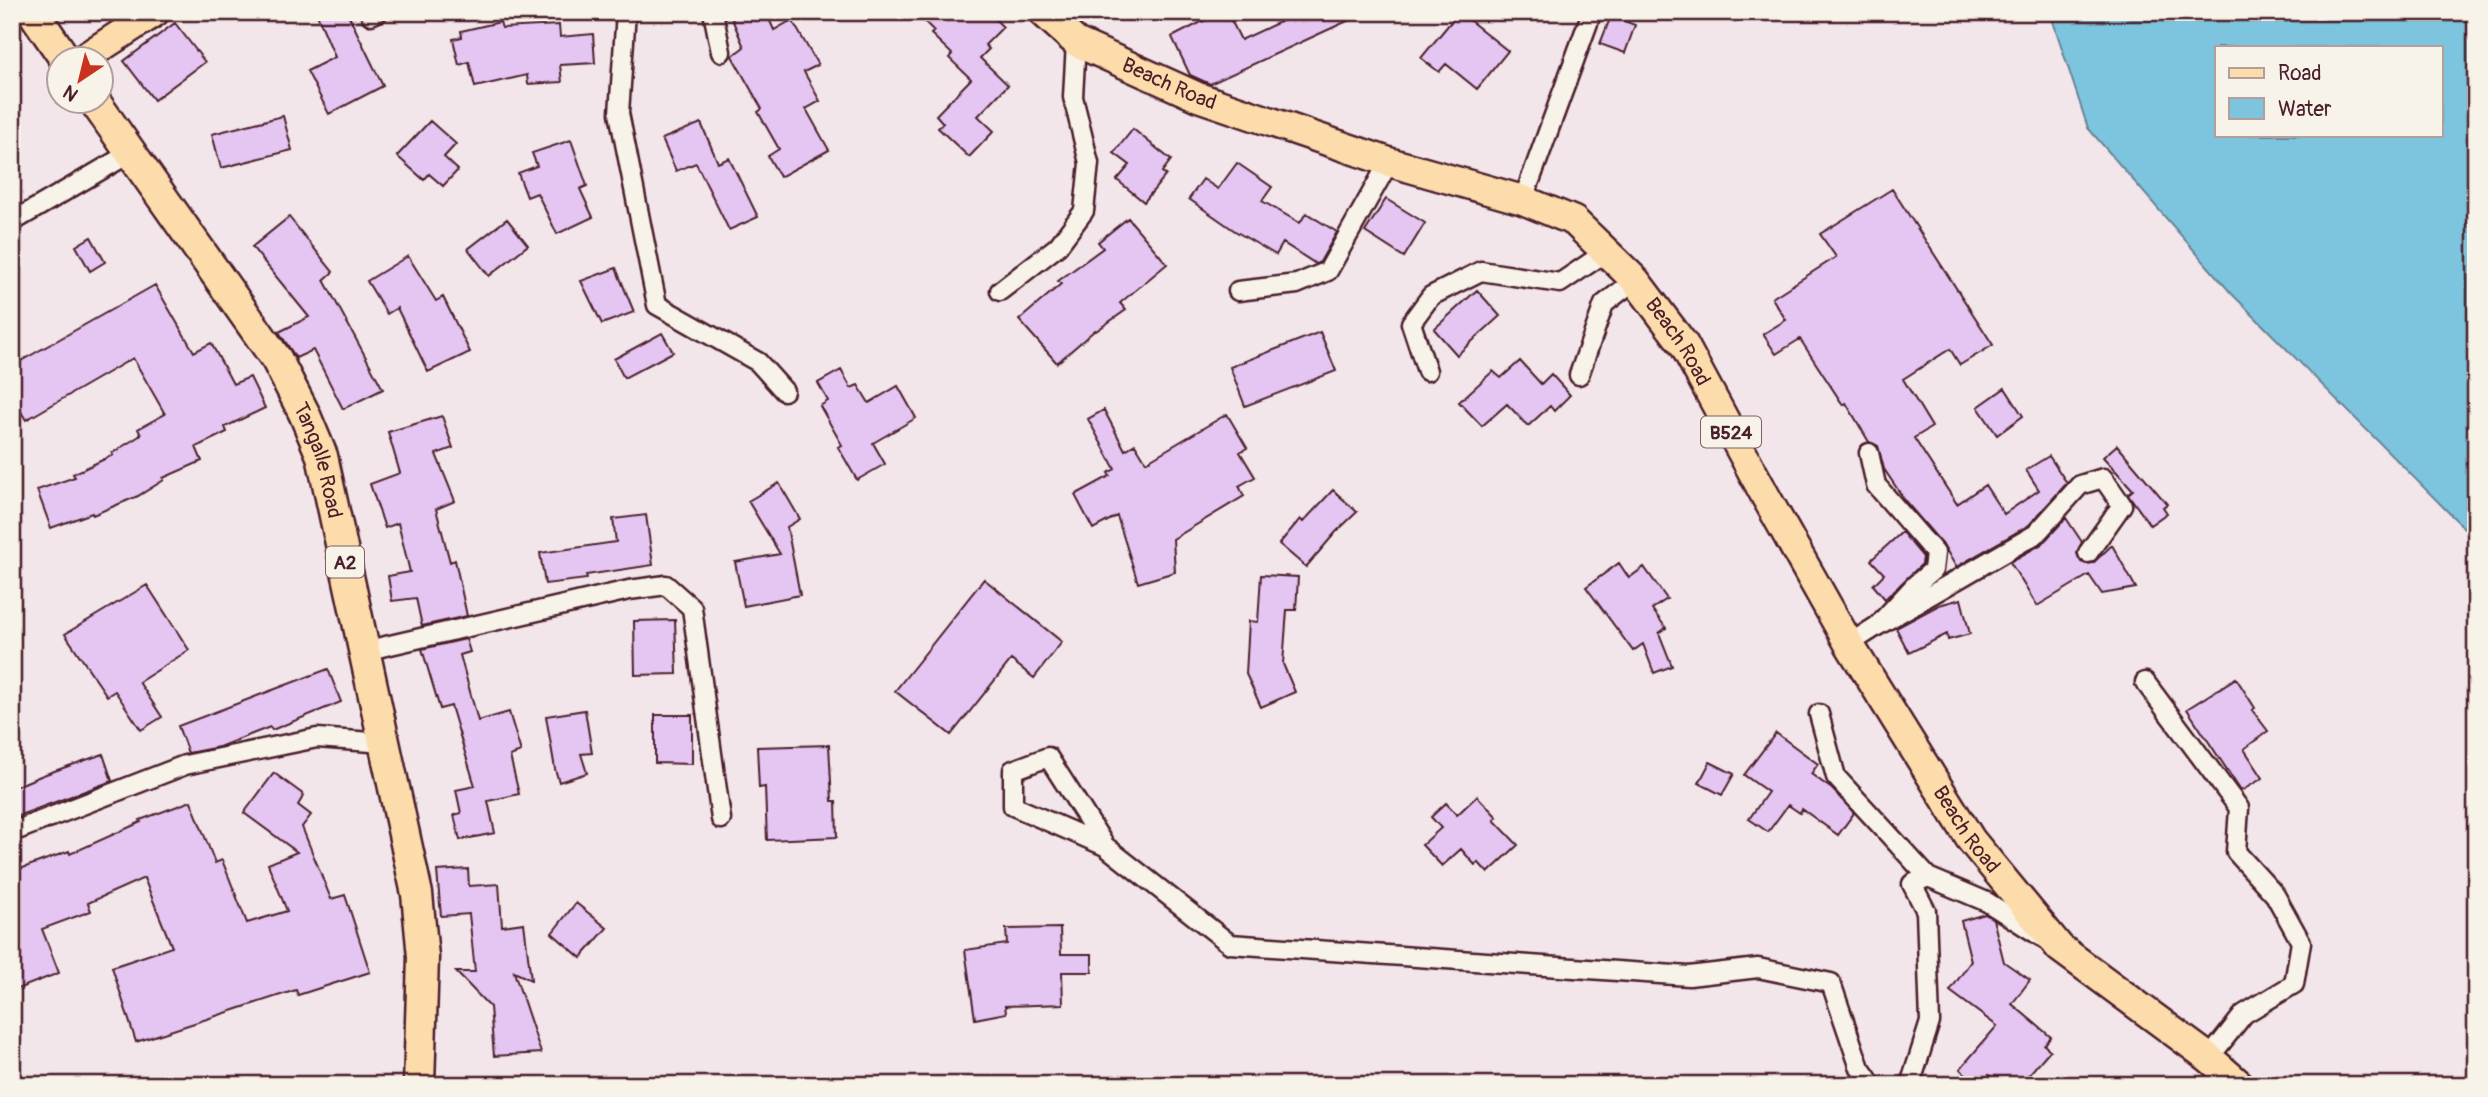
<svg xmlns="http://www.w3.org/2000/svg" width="2488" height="1097" font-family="Pangolin,sans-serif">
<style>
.water{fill:#7dc5de;stroke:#698396;stroke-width:2;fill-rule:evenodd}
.building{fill:#e5c6f3;stroke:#4a1f2b;stroke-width:2}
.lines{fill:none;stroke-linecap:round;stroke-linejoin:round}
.minor-casing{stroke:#4a1f2b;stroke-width:23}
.primary-casing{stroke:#4a1f2b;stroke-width:33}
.trunk-casing{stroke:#4a1f2b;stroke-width:35}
.minor{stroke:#f7f3e8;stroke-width:18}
.primary{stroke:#fddcac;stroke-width:28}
.trunk{stroke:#fddcac;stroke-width:30}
.labels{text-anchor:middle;stroke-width:5;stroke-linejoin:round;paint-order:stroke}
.shield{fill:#f7f3e8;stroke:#7e5f64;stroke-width:2}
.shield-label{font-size:19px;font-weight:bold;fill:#4a1f2b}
.street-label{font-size:21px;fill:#4a1f2b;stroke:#f7f3e8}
</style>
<rect width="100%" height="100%" fill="#f2e6eb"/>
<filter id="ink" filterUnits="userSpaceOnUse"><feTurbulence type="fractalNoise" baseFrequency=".0143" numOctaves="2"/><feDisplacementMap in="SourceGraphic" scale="14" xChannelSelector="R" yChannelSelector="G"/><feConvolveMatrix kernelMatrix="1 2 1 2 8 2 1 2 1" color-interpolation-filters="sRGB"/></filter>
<g filter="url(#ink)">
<path class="water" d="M 2050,12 L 2476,12 L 2476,540 L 2231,293 L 2088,128 ZM 2217,47 L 2441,47 L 2441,135 L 2217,135 Z"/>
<path class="building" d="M 316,12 L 347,12 L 383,86 L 329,114 L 307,71 L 335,57 Z
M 729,12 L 766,12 L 774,30 L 792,20 L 818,65 L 804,72 L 820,101 L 806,109 L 829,150 L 780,177 L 768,156 L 779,149 L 758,112 L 762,109 L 732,56 L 744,47 Z
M 915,12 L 988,12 L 1003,27 L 985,45 L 989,49 L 980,58 L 1008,85 L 978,116 L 994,131 L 969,157 L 938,128 L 943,123 L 936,115 L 971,79 L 949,58 L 952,54 L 931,34 L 934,31 Z
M 1221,12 L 1227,12 L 1241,40 L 1301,12 L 1367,12 L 1210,84 L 1190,75 L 1172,37 Z
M 1459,12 L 1508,51 L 1477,89 L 1446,64 L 1439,72 L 1421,58 Z
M 1611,16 L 1635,25 L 1625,53 L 1600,44 Z
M 500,22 L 502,28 L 559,25 L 560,37 L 593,34 L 595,63 L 560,65 L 562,82 L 528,84 L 527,75 L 475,87 L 469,62 L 459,65 L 453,39 L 462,37 L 461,31 Z
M 175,23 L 205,62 L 154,100 L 124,61 Z
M 283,116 L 292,150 L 221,168 L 212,134 Z
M 430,121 L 456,144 L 444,157 L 458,170 L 443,186 L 429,174 L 424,180 L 397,156 Z
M 701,123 L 718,163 L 729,158 L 758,217 L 729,230 L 696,163 L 676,171 L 662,139 Z
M 1133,129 L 1171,160 L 1162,172 L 1166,175 L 1144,202 L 1117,180 L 1130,165 L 1114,153 Z
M 571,140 L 587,186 L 580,189 L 593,217 L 557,234 L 537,193 L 527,197 L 518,173 L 537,166 L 532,153 Z
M 1237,163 L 1272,187 L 1262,201 L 1300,223 L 1306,213 L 1337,232 L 1320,262 L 1316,264 L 1283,243 L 1276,255 L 1235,231 L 1189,199 L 1203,179 L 1218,189 Z
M 1892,189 L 1993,345 L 1960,365 L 1950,349 L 1903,379 L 1932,427 L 1914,438 L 1957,504 L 1985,485 L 2004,514 L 2039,490 L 2026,470 L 2049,456 L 2067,483 L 2029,525 L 1956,567 L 1944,546 L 1906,502 L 1884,469 L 1878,446 L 1869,442 L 1846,403 L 1843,405 L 1800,339 L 1776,354 L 1763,334 L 1786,320 L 1772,298 L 1836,257 L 1820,234 Z
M 1386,199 L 1425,223 L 1404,257 L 1365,232 Z
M 289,217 L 333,272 L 324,280 L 383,389 L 343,409 L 313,350 L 296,358 L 279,332 L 309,317 L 252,247 Z
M 1128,218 L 1167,264 L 1120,303 L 1126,310 L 1096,331 L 1095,330 L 1057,363 L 1019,320 L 1061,284 L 1058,281 L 1103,248 L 1098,242 Z
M 507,219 L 528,245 L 489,276 L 468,249 Z
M 91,237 L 105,262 L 90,271 L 76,246 Z
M 408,256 L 436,301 L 443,297 L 470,352 L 428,372 L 397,308 L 387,314 L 367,281 Z
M 616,268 L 634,312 L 602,324 L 581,281 Z
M 155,285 L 194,352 L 211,343 L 233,384 L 250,377 L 265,408 L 225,427 L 227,432 L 196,447 L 202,461 L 163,478 L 164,480 L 138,496 L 93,515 L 92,513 L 51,528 L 37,490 L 75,477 L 73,474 L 113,455 L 112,453 L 141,435 L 138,429 L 165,414 L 133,358 L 26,420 L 12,397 L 12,366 Z
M 1477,290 L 1500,316 L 1457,355 L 1434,329 Z
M 1320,332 L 1336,371 L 1245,406 L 1230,367 Z
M 662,333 L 673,352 L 624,378 L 614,359 Z
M 1520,361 L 1541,384 L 1551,374 L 1570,395 L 1554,411 L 1550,406 L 1528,426 L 1507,404 L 1482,426 L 1459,402 L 1493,371 L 1501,378 Z
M 841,370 L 851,388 L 858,385 L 869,403 L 898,386 L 916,418 L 873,443 L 885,464 L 857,480 L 838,447 L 842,445 L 820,406 L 828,401 L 818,383 Z
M 2005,388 L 2023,416 L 1997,435 L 1978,407 Z
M 1104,410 L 1125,450 L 1135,444 L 1146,462 L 1227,414 L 1247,448 L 1240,452 L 1255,477 L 1239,486 L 1244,496 L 1173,539 L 1175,572 L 1138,583 L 1117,516 L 1093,529 L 1075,495 L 1110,476 L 1108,473 L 1115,469 L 1088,419 Z
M 442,416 L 453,448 L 436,454 L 455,501 L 436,509 L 450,562 L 455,560 L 467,616 L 422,626 L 416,598 L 392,601 L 388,576 L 410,572 L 398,523 L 385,528 L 370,484 L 400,473 L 388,432 Z
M 2117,445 L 2167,504 L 2163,507 L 2167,513 L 2150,525 L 2128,494 L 2133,490 L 2103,457 Z
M 779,483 L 800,519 L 787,527 L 800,595 L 744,606 L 735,562 L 780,554 L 748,501 Z
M 1333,490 L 1357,512 L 1336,532 L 1306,567 L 1279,544 L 1300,519 L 1303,522 Z
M 646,515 L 653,565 L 586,575 L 587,579 L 545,584 L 540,553 L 616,542 L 613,519 Z
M 2066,518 L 2082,542 L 2077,553 L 2081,562 L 2086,564 L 2093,563 L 2112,545 L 2136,588 L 2102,594 L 2089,575 L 2037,606 L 2010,562 L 2042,544 Z
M 1902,532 L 1923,557 L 1922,564 L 1885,599 L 1873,585 L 1884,574 L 1871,560 Z
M 1619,563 L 1629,578 L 1644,567 L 1667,599 L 1652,609 L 1666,628 L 1659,633 L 1672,666 L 1654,673 L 1643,644 L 1633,651 L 1586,587 Z
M 1261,575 L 1298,577 L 1296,610 L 1287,610 L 1283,664 L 1295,692 L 1261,707 L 1246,674 L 1249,621 L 1258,622 Z
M 984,579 L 1062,642 L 1034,678 L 1011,660 L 951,735 L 895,691 Z
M 147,585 L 189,650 L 139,682 L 162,717 L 141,730 L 115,691 L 107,696 L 65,634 Z
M 1961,599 L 1970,634 L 1948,640 L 1947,634 L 1909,653 L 1896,628 L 1939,605 Z
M 675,620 L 677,674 L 635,675 L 634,621 Z
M 466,639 L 470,652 L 460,655 L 478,721 L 509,712 L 521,752 L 510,756 L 519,794 L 488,801 L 495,833 L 460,840 L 454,815 L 461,813 L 456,790 L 475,786 L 451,706 L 440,709 L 422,649 Z
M 328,669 L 341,702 L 272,730 L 270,727 L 219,747 L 188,753 L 178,726 Z
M 2236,678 L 2255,708 L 2252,710 L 2268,731 L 2244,749 L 2263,778 L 2241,791 L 2187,709 Z
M 585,710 L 592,753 L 581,754 L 587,773 L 559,782 L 555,769 L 546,716 Z
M 655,715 L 692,715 L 692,764 L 655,763 Z
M 1776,733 L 1818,764 L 1811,774 L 1832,789 L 1854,813 L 1838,835 L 1802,809 L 1800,813 L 1788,805 L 1768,832 L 1749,819 L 1768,792 L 1744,775 Z
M 829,745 L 832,801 L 836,801 L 837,837 L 767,840 L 765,787 L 759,788 L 757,747 Z
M 103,754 L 112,781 L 12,818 L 12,788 L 43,775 Z
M 1710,762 L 1734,774 L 1722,795 L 1699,783 Z
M 274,773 L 304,795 L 298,805 L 311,815 L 302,827 L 331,899 L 345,895 L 370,972 L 298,995 L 296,990 L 136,1042 L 112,967 L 172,947 L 144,878 L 88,903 L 91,911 L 42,929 L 59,973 L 12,991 L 12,872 L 69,851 L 70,854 L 141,822 L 140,820 L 191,801 L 215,863 L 222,860 L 247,923 L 287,911 L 268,864 L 297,852 L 244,813 Z
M 1477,796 L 1497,817 L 1494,820 L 1518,845 L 1488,873 L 1478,862 L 1475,865 L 1461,849 L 1442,866 L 1422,845 L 1441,828 L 1431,817 L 1446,803 L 1457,815 Z
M 468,869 L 469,886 L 499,884 L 502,926 L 524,923 L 531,980 L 514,972 L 541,1053 L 494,1056 L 490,1007 L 456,972 L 475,972 L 469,914 L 441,916 L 437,871 Z
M 576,903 L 607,928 L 581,958 L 552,933 Z
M 1985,914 L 1993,919 L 2004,962 L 2030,980 L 2012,1004 L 2051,1037 L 2044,1045 L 2050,1050 L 2020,1085 L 1999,1085 L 1989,1075 L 1978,1085 L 1960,1069 L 1997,1026 L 1950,991 L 1971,961 L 1961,921 Z
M 1060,928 L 1061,954 L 1092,954 L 1092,972 L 1062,972 L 1063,1004 L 1005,1006 L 1006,1013 L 975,1019 L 965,950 L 1007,944 L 1006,929 Z"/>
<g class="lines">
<defs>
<path id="minor" d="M 626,12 L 619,113 L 657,305 L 758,362 L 784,391
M 713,12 L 721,52
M 371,15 L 378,12
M 1523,200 L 1592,12
M 12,222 L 130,153
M 1000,291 L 1058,246 L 1084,211 L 1089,163 L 1073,97 L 1076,42
M 1238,291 L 1297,284 L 1328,271 L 1389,162
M 1427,371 L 1411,323 L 1431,296 L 1481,271 L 1560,283 L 1606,252
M 1579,375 L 1604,304 L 1635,280
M 1877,626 L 2036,534 L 2080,485 L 2103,478 L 2122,505 L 2088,553
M 1849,644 L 1877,626 L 1915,585 L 1933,570 L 1935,553 L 1876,485 L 1869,453
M 364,651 L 629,590 L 666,585 L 692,608 L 721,819
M 2145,682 L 2239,808 L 2236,852 L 2275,895 L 2301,942 L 2294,984 L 2244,1014 L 2209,1058
M 1819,714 L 1836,777 L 1928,877
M 12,832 L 185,765 L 317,738 L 385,743
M 1105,846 L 1048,757 L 1013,770 L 1013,806 L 1105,846 L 1230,944 L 1689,976 L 1758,968 L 1831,983 L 1860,1068 L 1872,1085
M 1910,1085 L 1930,1022 L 1926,911 L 1912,884 L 1928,877 L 1987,902 L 2042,937"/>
<g id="primary">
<path id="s1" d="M 1043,12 L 1076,42 L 1198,97 L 1389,162 L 1523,200 L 1574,221 L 1635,280 L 1684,345 L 1766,497 L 1849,644 L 1971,840 L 2060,948 L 2209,1058 L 2240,1085"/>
<path d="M 81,60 L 155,12"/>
</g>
<g id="trunk">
<path d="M 33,12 L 66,60"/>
<path id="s2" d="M 95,102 L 277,360 L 304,413 L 322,456 L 417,894 L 423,957 L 419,1085"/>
</g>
</defs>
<use href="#minor" class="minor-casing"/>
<use href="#primary" class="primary-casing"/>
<use href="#trunk" class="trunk-casing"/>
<use href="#minor" class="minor"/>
<use href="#primary" class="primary"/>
<use href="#trunk" class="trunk"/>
</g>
</g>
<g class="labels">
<g class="shield">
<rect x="1701" y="416.5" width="60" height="31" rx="5"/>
<rect x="326" y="546.5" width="38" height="31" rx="5"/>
</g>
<g class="shield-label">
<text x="1731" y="439">B524</text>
<text x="345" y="569">A2</text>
</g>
<g class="street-label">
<text dy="7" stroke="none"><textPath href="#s1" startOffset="147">Beach Road</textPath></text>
<text dy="7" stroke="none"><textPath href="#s1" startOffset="735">Beach Road</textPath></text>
<text dy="7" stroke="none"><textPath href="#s2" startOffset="425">Tangalle Road</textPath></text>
<text dy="7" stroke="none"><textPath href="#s1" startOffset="1302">Beach Road</textPath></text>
</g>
</g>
<rect width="2488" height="1097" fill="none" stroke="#f7f3e8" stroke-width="42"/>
<rect x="21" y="21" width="2446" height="1055" fill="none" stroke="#4a1f2b" stroke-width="2.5" filter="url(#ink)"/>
<rect x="2215" y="46" width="228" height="91" fill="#f7f3e8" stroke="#b29e9c" stroke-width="2"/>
<rect x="2229" y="68" width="35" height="10" fill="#fddcac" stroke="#b29e9c" stroke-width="2"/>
<text x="2278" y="80" font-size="21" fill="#4a1f2b">Road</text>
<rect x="2229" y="98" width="35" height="21" fill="#7dc5de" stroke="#b29e9c" stroke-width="2"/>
<text x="2278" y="116" font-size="21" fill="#4a1f2b">Water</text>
<g transform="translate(80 80) rotate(215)"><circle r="33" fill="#f7f3e8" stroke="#b29e9c" stroke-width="2"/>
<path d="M0-5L12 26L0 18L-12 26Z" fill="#c8321e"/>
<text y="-10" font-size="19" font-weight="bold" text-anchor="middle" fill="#4a1f2b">N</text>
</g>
</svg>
